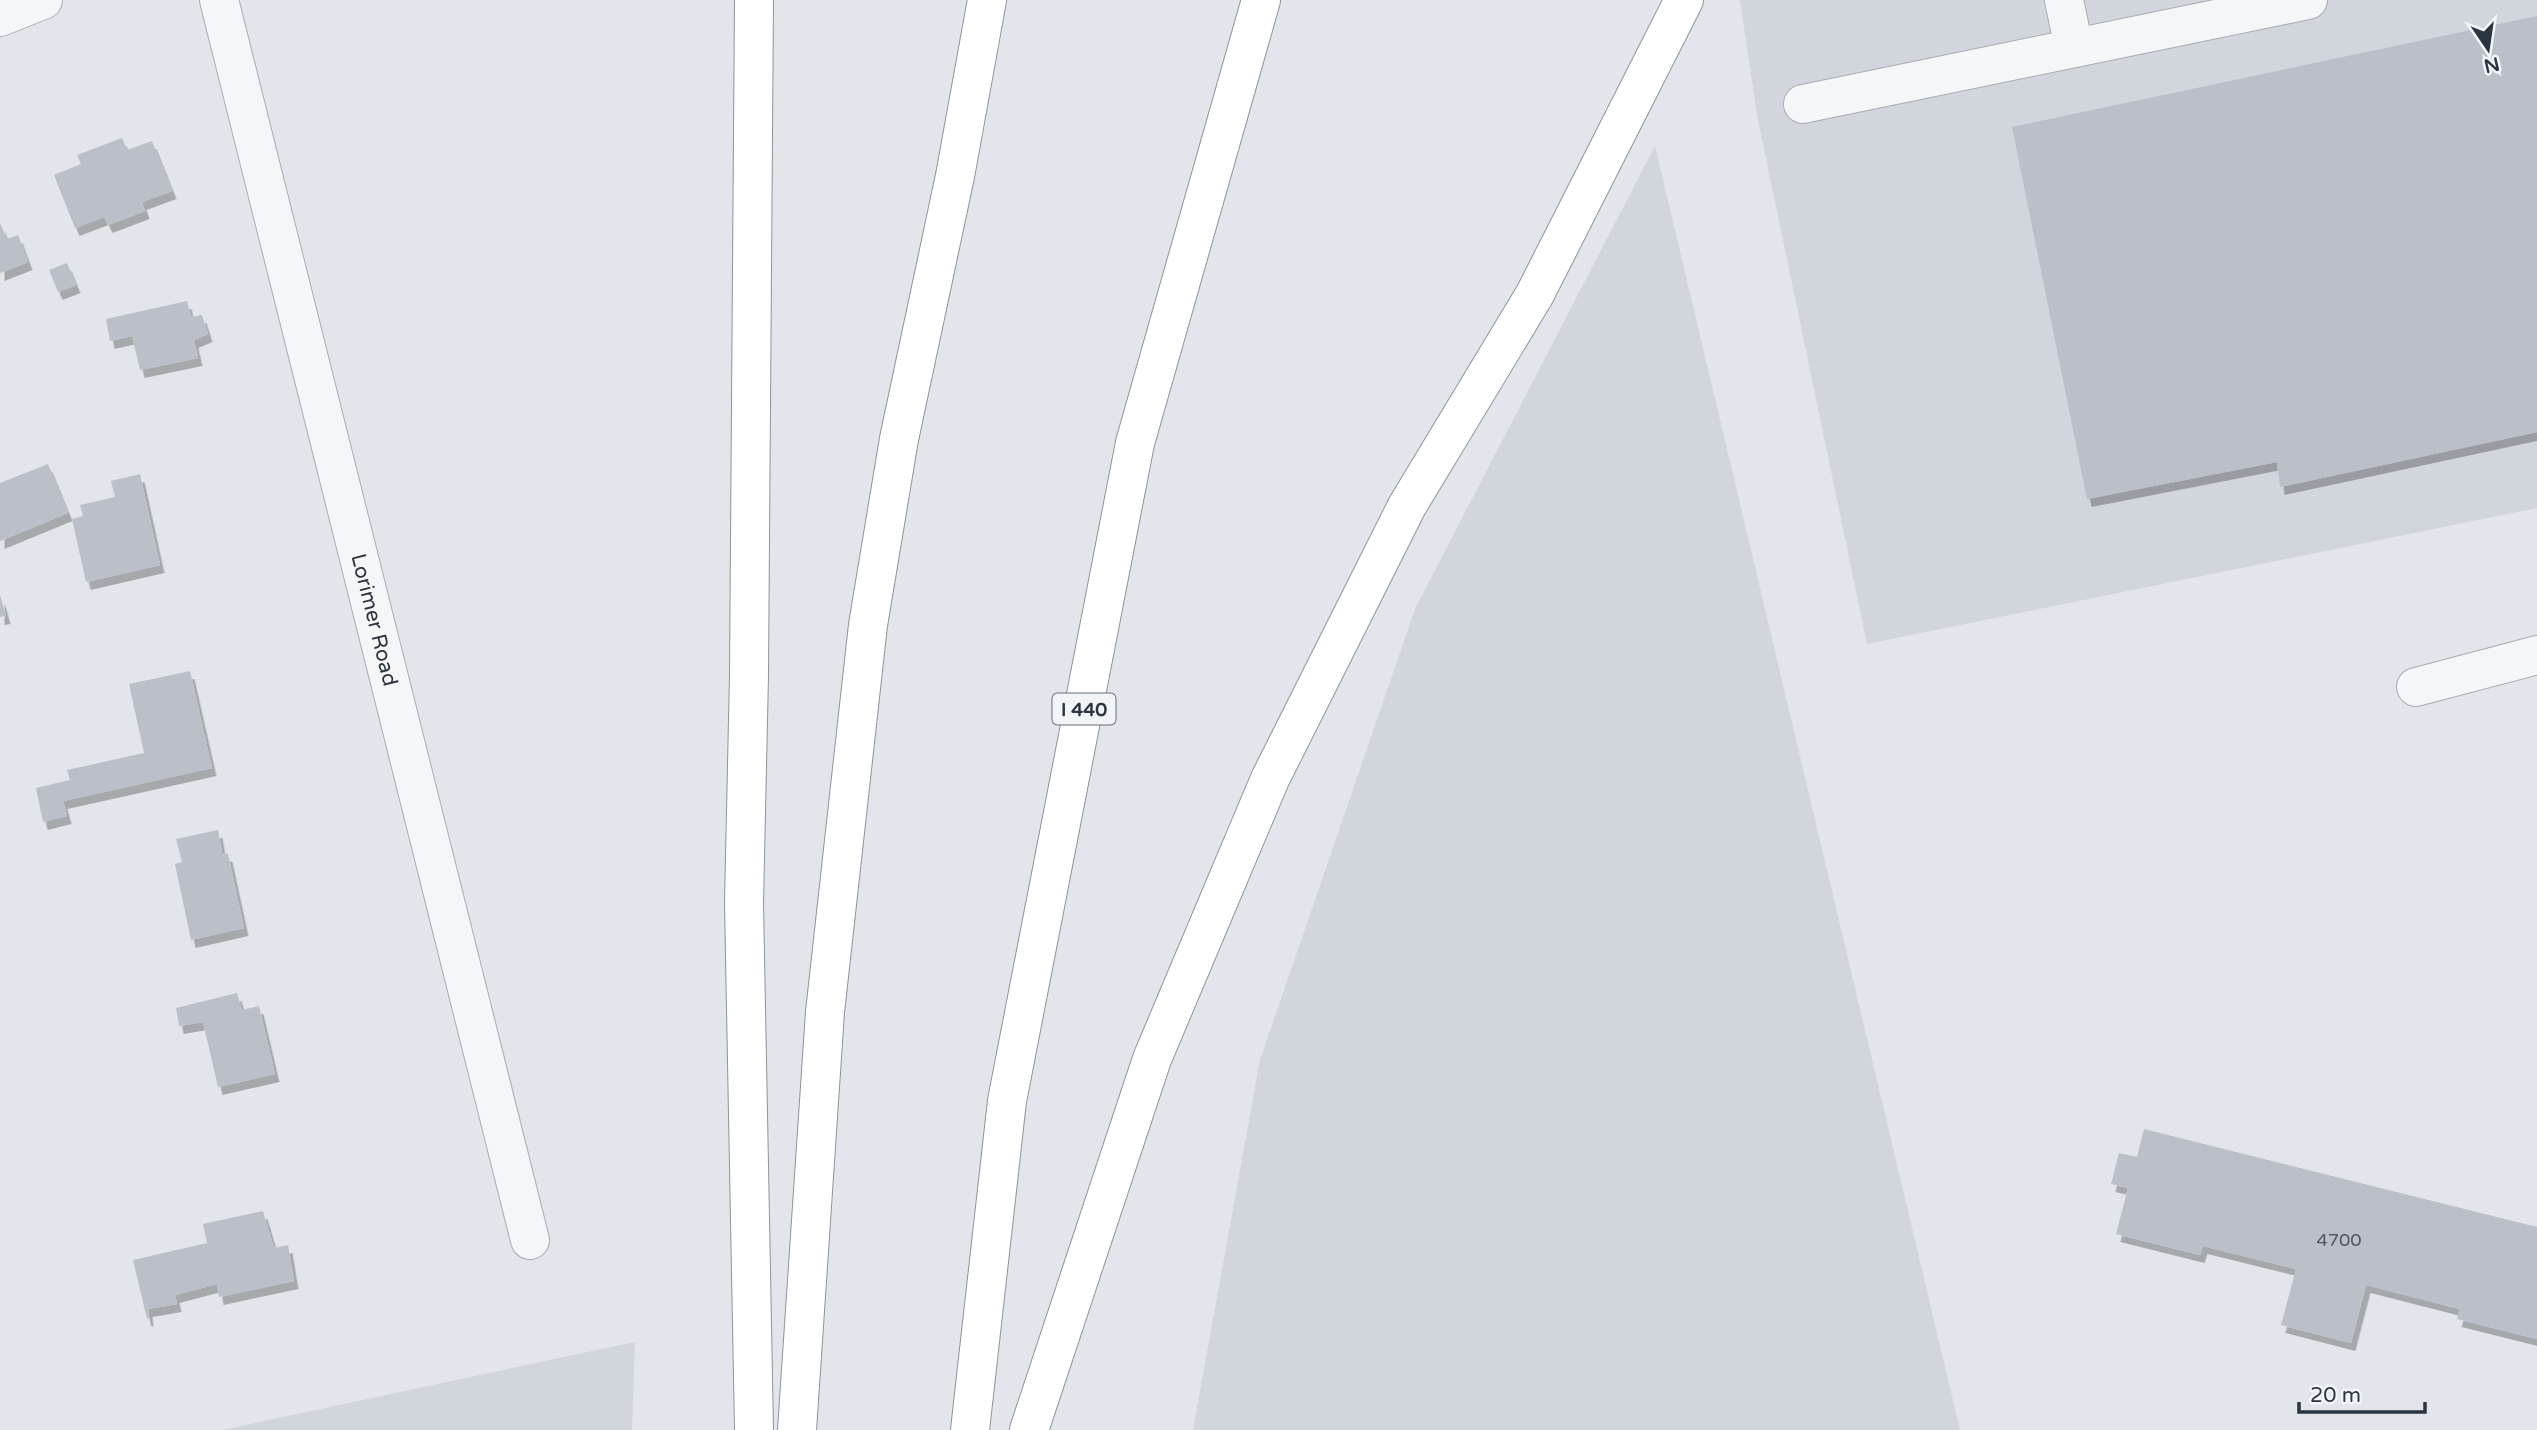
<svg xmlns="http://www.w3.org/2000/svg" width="2537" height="1430" font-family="'Varela Round',sans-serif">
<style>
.built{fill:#d1d5dc}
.building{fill:#bac0c7;filter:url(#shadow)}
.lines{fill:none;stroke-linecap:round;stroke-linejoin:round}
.minor-casing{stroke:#a7adb4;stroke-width:40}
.highway-casing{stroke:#8b94a0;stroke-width:40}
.minor{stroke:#f5f6f8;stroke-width:38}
.highway{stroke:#fff;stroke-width:38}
.labels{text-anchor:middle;stroke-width:5;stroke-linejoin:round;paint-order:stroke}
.number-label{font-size:18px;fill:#4f5862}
.shield{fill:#f2f5f7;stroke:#676f78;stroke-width:2}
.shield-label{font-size:19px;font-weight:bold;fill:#2b3541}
.street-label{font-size:21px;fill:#2b3541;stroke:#f2f5f7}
</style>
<defs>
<filter id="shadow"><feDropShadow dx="4.5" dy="8" stdDeviation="0" flood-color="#0004"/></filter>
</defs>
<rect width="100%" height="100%" fill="#e2e6ea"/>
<path class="built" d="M 1740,0 L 2537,0 L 2537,508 L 1867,644 L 1757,115 Z
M 1655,146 L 1960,1430 L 1193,1430 L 1260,1060 L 1415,609 Z
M 635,1342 L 632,1430 L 223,1430 L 545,1361 Z"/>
<path class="building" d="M 2537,16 L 2537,432 L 2280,487 L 2277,462 L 2087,499 L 2012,127 Z
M 122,138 L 127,150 L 152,141 L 172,191 L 142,202 L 145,211 L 108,225 L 104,217 L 75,228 L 54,175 L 81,164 L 77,155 Z
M 0,223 L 7,239 L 18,235 L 28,262 L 0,273 Z
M 67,263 L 76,285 L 58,292 L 49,270 Z
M 187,301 L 191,317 L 202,315 L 208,334 L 194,340 L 198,358 L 140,370 L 132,336 L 110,341 L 106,319 Z
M 48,464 L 68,513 L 0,541 L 0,483 Z
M 140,474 L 160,565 L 86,582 L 72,519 L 83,516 L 80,505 L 115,497 L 111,481 Z
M 0,595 L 6,616 L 0,617 Z
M 190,671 L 212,768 L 63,801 L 67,816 L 43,822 L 36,788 L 70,780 L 67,770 L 144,753 L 129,684 Z
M 218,830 L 222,853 L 228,854 L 244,928 L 191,940 L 175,864 L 182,862 L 176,839 Z
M 237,993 L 242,1010 L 259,1006 L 275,1074 L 218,1087 L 203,1022 L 179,1026 L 176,1008 Z
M 2144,1129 L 2537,1227 L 2537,1339 L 2457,1319 L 2460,1309 L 2366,1285 L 2351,1343 L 2281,1325 L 2296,1269 L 2203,1246 L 2200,1255 L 2116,1234 L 2128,1188 L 2111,1184 L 2119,1153 L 2137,1157 Z
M 263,1211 L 274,1248 L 288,1245 L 294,1281 L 219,1297 L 217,1284 L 175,1295 L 177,1304 L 148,1309 L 149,1318 L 147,1319 L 133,1260 L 207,1243 L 203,1224 Z"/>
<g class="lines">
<defs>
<g id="minor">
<path id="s1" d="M 219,0 L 530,1240"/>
<path d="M 2064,0 L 2074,48"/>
<path d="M 0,17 L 43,0"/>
<path d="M 1803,104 L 2308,0"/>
<path d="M 2416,687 L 2537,655"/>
</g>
<path id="highway" d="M 754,0 L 749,675 L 744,903 L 754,1430
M 797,1430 L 825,1012 L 868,625 L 899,439 L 955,176 L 987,0
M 970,1430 L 1007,1101 L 1135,443 L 1261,0
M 1029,1430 L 1152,1059 L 1270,779 L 1407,506 L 1535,294 L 1684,0"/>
</defs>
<use href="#minor" class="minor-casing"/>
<use href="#highway" class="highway-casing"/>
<use href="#minor" class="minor"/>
<use href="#highway" class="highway"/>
</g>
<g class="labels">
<g class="number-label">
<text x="2339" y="1246">4700</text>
</g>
<rect class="shield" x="1052.5" y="693.5" width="63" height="31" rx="5"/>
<g class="shield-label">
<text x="1084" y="716">I 440</text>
</g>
<g class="street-label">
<text dy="7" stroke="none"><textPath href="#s1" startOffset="639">Lorimer Road</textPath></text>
</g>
</g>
<g transform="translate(2488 49) rotate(167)" stroke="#f2f5f7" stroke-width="5" paint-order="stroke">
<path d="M0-5L12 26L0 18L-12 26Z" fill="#2b3541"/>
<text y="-10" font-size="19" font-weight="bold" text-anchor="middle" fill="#2b3541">N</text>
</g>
<path d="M2299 1402v10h126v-10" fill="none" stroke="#2b3541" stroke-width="3.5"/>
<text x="2310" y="1402" font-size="21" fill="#2b3541" stroke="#f2f5f7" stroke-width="5" paint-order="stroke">20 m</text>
</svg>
